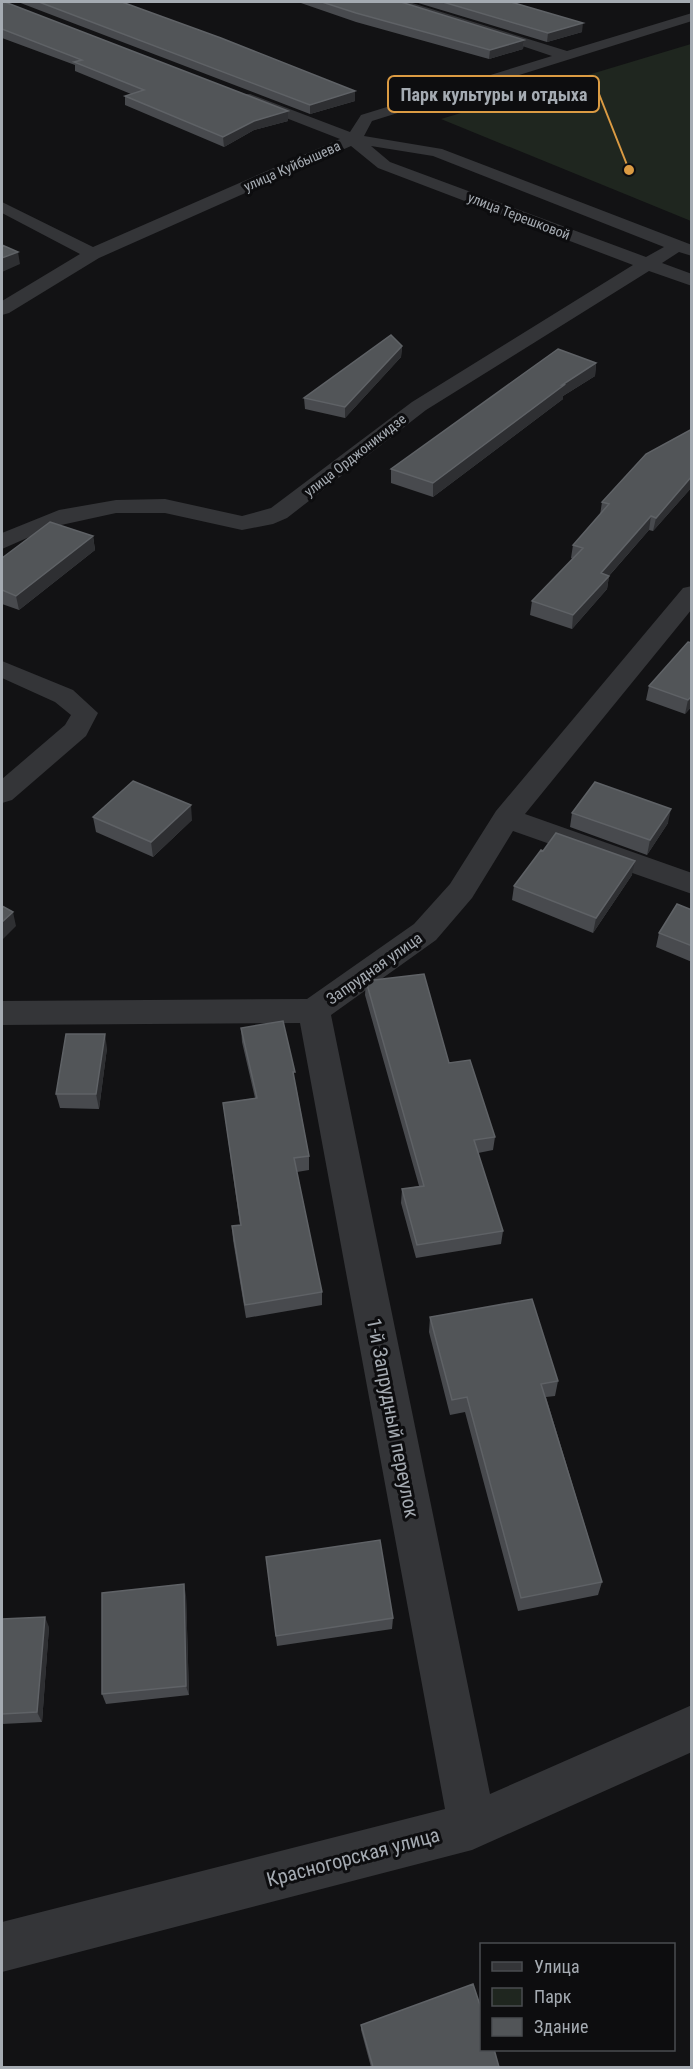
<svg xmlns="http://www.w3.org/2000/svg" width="693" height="2069" font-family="'Roboto Condensed',sans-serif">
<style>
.green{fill:#1f261f}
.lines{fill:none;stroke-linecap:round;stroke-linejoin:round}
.minor{fill:#343538;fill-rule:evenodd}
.wall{fill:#484a4e}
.shaded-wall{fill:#2e2f32}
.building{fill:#525558;stroke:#5f6266;stroke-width:1.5}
.labels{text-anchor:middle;stroke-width:6;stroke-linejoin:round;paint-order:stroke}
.far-street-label{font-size:14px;fill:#a5abb2;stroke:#0d0d0f}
.street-label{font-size:16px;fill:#a5abb2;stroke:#0d0d0f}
.near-street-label{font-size:20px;fill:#a5abb2;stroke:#0d0d0f}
.leader{fill:none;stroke:#db9b43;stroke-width:2}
.callout-dot{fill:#db9b43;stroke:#0d0d0f;stroke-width:2}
.callout{fill:#0d0d0f;stroke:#db9b43;stroke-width:2}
.callout-label{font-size:18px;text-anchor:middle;font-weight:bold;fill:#a5abb2}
</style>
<rect width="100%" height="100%" fill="#121214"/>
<path class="green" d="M 691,44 L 691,221 L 441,119 Z"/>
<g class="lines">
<path class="minor" d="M 391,2 L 409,2 L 567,51 L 692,13 L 692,21 L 372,121 L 364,136 L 442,149 L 692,245 L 692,256 L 679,252 L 662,263 L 692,274 L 692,286 L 649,271 L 426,410 L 287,518 L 273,524 L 242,530 L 165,513 L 116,513 L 52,527 L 2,549 L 2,533 L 59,510 L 116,500 L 165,499 L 242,516 L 271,508 L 412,402 L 633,265 L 378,168 L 351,146 L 99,258 L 9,313 L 2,315 L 2,301 L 80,254 L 2,213 L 2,202 L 93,247 L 340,139 L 240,100 L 238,97 L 240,94 L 250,94 L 350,132 L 361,115 L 552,56 ZM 371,146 L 433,156 L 664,247 L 646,257 L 390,162 Z
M 692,586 L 692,609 L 525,814 L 692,873 L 692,894 L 513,831 L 472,898 L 436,940 L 331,1015 L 490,1794 L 692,1705 L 692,1752 L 472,1850 L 2,1972 L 2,1922 L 445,1809 L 300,1023 L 2,1025 L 2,1001 L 307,999 L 414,924 L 450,884 L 496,811 L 683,588 Z
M 2,661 L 73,690 L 98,713 L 86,736 L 12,800 L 2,803 L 2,779 L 65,725 L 71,715 L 55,702 L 2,678 Z"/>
</g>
<path class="wall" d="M 2,2 L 288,111 L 288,121 L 254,130 L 224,147 L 125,105 L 125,96 L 131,94 L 75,71 L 75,65 L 2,38 Z
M 18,2 L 122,2 L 355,101 L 310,114 Z
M 298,2 L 401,2 L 524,40 L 523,49 L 489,59 L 356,22 Z
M 415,2 L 511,2 L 582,32 L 547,42 Z
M 402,346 L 401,357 L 345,418 L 305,409 L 304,398 Z
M 596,363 L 595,376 L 563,396 L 563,399 L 433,497 L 391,483 L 391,469 Z
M 692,429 L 692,487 L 653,531 L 649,530 L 609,576 L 607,589 L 572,629 L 530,615 L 532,601 L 573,559 L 571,558 L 573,545 L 600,515 L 602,502 Z
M 93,536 L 95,550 L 19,610 L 2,604 L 2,558 Z
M 692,643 L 692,706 L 685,714 L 646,700 L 649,686 Z
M 572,813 L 668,823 L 647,855 L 570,827 Z
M 93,817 L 192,820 L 153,857 L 96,832 Z
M 632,875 L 593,933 L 512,900 L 514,886 Z
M 692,910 L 692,962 L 656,947 L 659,933 Z
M 366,981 L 449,1063 L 495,1137 L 493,1150 L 478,1153 L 503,1231 L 501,1244 L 416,1258 L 401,1203 L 402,1189 L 419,1186 L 365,995 Z
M 241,1028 L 296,1086 L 309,1156 L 309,1170 L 297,1172 L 322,1292 L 322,1305 L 246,1318 L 233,1240 L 232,1226 L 240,1225 L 223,1103 L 255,1098 L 242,1042 Z
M 107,1048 L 99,1109 L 60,1108 L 56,1094 Z
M 430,1317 L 558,1381 L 555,1396 L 546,1397 L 602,1582 L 598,1595 L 518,1611 L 465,1412 L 450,1415 L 429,1332 Z
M 266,1557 L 393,1618 L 392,1629 L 277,1646 Z
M 186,1595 L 189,1695 L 106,1704 L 102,1694 Z
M 2,1619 L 49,1627 L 42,1722 L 2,1724 Z
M 361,2025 L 499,2067 L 371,2067 L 361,2030 Z"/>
<path class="shaded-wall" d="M 583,23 L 582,32 L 547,42 L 548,33 Z
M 524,40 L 523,49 L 489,59 L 490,50 Z
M 355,91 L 355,101 L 310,114 L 310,105 Z
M 288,111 L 288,121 L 254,130 L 224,147 L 223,137 L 254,121 Z
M 18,252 L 20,264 L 2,272 L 2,258 Z
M 402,346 L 401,357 L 345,418 L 345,407 Z
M 596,363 L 595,376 L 563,396 L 563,399 L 433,497 L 433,483 L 562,385 Z
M 692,476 L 692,487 L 653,531 L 656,518 Z
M 651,516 L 649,530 L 599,587 L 601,573 Z
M 93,536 L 95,550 L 19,610 L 16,596 Z
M 609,576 L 607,589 L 572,629 L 573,615 Z
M 692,696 L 692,706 L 685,714 L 688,700 Z
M 191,805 L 192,820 L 153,857 L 151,842 Z
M 671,809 L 668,823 L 647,855 L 650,840 Z
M 635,861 L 632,875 L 593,933 L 596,918 Z
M 13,912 L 16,926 L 2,940 L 2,922 Z
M 105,1034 L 107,1048 L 99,1109 L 96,1094 Z
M 184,1584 L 186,1595 L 189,1695 L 186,1686 Z
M 45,1617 L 49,1627 L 42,1722 L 37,1712 Z"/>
<path class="building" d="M 2,2 L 5,2 L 288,111 L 254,121 L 223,137 L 125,96 L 144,90 L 74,62 L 82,60 L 2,29 Z
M 39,2 L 122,2 L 221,38 L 355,91 L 310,105 Z
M 322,2 L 401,2 L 524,40 L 490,50 L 356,13 Z
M 443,2 L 511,2 L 583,23 L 548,33 Z
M 2,245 L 18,252 L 2,258 Z
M 391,335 L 402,346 L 345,407 L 304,398 Z
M 558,349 L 596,363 L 562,385 L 564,385 L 433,483 L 391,469 Z
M 692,429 L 692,476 L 656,518 L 651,516 L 601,573 L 609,576 L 573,615 L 532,601 L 583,548 L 573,545 L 609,504 L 602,502 L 646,454 Z
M 50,522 L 93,536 L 16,596 L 2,590 L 2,558 Z
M 688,642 L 692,643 L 692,696 L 688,700 L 649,686 Z
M 133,781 L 191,805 L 151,842 L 93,817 Z
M 595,782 L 671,809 L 650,840 L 572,813 Z
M 556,833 L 635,861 L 596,918 L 514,886 L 541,850 L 543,851 Z
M 677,904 L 692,910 L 692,946 L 659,933 Z
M 2,906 L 13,912 L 2,922 Z
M 424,974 L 449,1063 L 470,1060 L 495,1137 L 474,1140 L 503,1231 L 417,1245 L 402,1189 L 424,1186 L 366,981 Z
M 283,1021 L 295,1072 L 293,1072 L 309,1156 L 294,1158 L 322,1292 L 245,1305 L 232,1226 L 241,1225 L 223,1103 L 257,1098 L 241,1028 Z
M 66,1034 L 105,1034 L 96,1094 L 56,1094 Z
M 532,1299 L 558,1381 L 541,1384 L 602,1582 L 521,1598 L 467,1397 L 452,1400 L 430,1317 Z
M 380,1540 L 393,1618 L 276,1636 L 266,1557 Z
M 184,1584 L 186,1686 L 102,1694 L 102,1593 Z
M 45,1617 L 37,1712 L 2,1714 L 2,1619 Z
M 473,1984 L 482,2011 L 482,2049 L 494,2049 L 499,2067 L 373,2067 L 361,2025 Z"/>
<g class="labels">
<g class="far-street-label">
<text transform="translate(292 166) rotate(-24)" y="5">улица Куйбышева</text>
<text transform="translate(519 216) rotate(21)" y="5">улица Терешковой</text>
<text transform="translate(355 455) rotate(-38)" y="5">улица Орджоникидзе</text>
</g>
<g class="street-label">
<text transform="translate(374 968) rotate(-35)" y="6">Запрудная улица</text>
</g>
<g class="near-street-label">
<text transform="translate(393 1418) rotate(79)" y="7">1-й Запрудный переулок</text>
<text transform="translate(353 1857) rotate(-15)" y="7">Красногорская улица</text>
</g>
</g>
<path class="leader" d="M629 170L599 94"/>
<circle class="callout-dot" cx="629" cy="170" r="6"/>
<rect class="callout" x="388" y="76" width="211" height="36" rx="6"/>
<g class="callout-label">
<text x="494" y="101">Парк культуры и отдыха</text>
</g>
<rect width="693" height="2069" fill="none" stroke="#a5abb2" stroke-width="6"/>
<rect x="480" y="1943" width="195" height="108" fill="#0d0d0f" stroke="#4a4c50" stroke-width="1.5"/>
<rect x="492" y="1962" width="30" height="9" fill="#343538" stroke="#4a4c50" stroke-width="1.5"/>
<text x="534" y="1973" font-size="18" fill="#a5abb2">Улица</text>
<rect x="492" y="1988" width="30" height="18" fill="#1f261f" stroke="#4a4c50" stroke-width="1.5"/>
<text x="534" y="2003" font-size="18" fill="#a5abb2">Парк</text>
<rect x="492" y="2018" width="30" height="18" fill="#525558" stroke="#4a4c50" stroke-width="1.5"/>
<text x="534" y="2033" font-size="18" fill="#a5abb2">Здание</text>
</svg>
